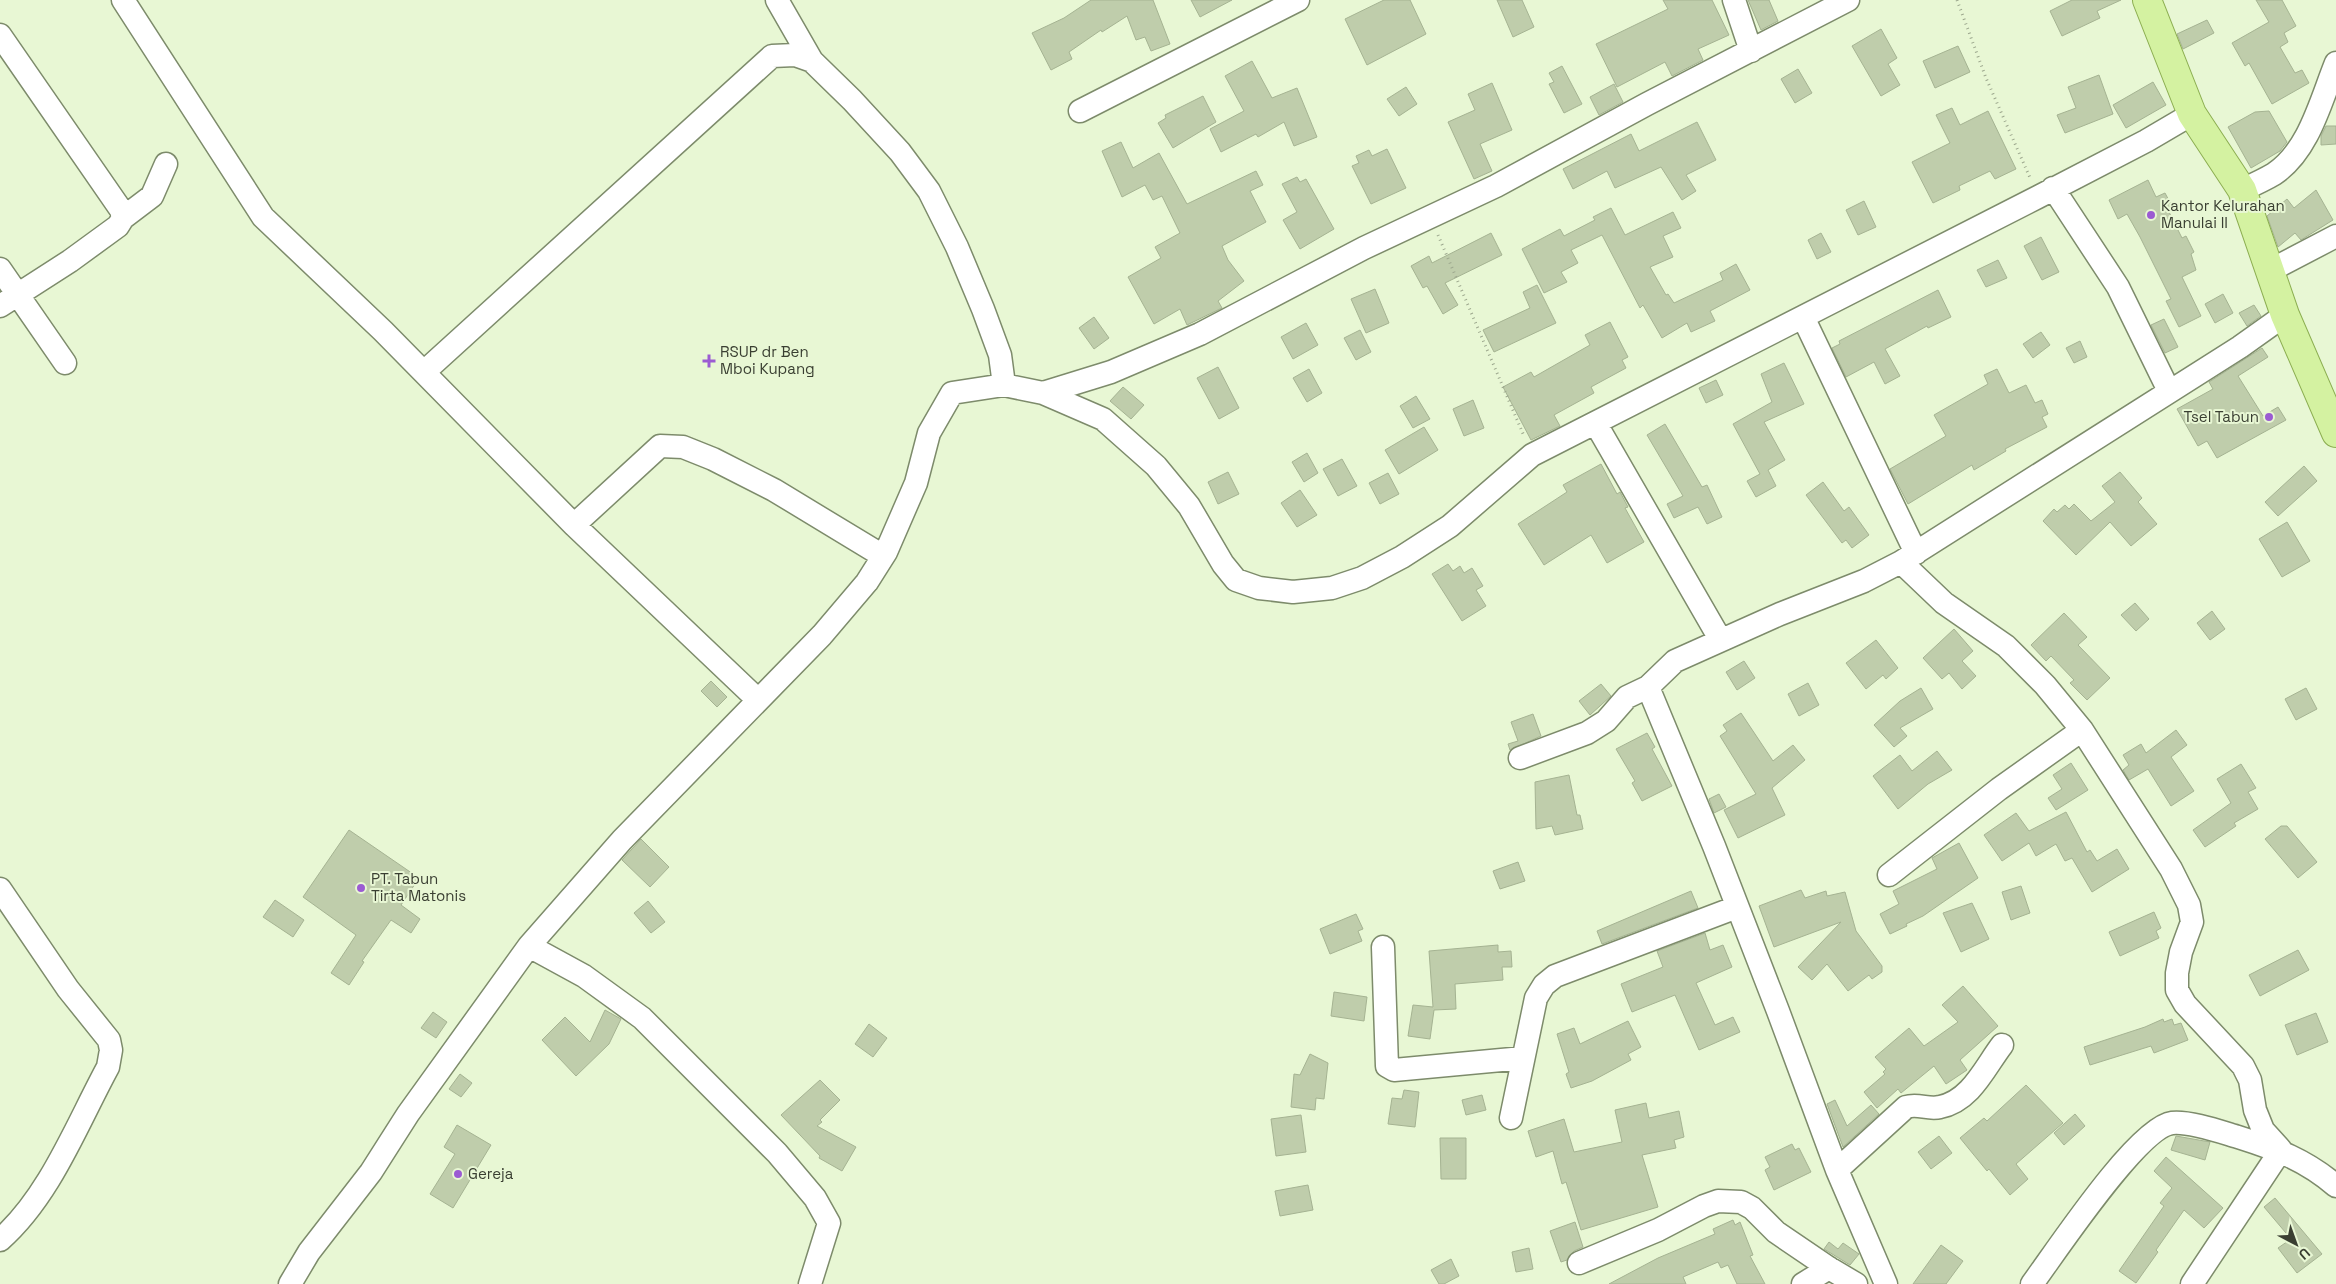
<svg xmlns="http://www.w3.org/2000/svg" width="2336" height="1284" font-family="'Space Grotesk',sans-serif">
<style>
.building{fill:#bfcdab;stroke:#a5b392}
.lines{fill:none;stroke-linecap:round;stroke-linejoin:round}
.minor-casing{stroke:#7d8b6b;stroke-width:25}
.major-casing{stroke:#8cae51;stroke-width:30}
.path{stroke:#9da88e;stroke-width:3;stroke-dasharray:1 4;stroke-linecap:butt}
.minor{stroke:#fff;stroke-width:22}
.major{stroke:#d4f2a1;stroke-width:28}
.poi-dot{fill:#9b5bd2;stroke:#e8f7d4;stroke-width:2}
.labels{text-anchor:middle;stroke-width:4;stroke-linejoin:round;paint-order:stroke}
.poi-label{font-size:15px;fill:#3a3f32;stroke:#e8f7d4;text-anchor:start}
</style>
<rect width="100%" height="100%" fill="#e8f7d4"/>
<path class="building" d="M 1091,0 L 1153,0 L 1170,44 L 1151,51 L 1145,37 L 1136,40 L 1127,16 L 1102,32 L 1101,30 L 1069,52 L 1072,59 L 1051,70 L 1032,33 L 1064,18 Z
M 1191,0 L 1232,0 L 1200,17 Z
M 1384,0 L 1410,0 L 1426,34 L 1367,65 L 1345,19 Z
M 1497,0 L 1522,0 L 1534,27 L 1513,37 Z
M 1663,0 L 1712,0 L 1729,35 L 1698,49 L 1703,60 L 1672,76 L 1665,62 L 1617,87 L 1596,44 L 1668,9 Z
M 1748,0 L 1769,0 L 1778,21 L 1761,30 Z
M 2072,0 L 2121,0 L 2097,11 L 2100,18 L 2062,36 L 2050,11 Z
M 2256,0 L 2282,0 L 2296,26 L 2284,33 L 2288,42 L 2280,47 L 2295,73 L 2302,70 L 2309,83 L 2272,104 L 2249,63 L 2245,66 L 2232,43 L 2269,22 Z
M 2207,20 L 2214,33 L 2183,49 L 2177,34 Z
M 1881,29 L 1897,58 L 1888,64 L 1900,85 L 1881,96 L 1852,46 Z
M 1958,46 L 1970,72 L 1935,88 L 1923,61 Z
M 1252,61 L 1272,98 L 1297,88 L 1317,137 L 1294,146 L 1284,122 L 1258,137 L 1256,134 L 1221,152 L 1210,129 L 1244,111 L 1225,76 Z
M 1562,66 L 1582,104 L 1564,113 L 1549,84 L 1554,82 L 1549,73 Z
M 1798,69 L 1812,93 L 1795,103 L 1781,79 Z
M 2099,75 L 2113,114 L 2065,133 L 2057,115 L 2076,108 L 2068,87 Z
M 2153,82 L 2166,105 L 2126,128 L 2113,105 Z
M 1492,83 L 1512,130 L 1480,144 L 1492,171 L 1474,179 L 1448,122 L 1475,110 L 1468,94 Z
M 1614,84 L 1623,102 L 1599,115 L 1590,97 Z
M 1406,87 L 1417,104 L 1399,116 L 1387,99 Z
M 1203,96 L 1216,122 L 1173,148 L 1158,123 L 1166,118 L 1165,115 Z
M 1952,108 L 1960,125 L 1988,111 L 2016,169 L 1995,179 L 1990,171 L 1959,186 L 1960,190 L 1933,203 L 1912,162 L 1950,143 L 1936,115 Z
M 2269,111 L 2287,142 L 2280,151 L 2251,168 L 2228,127 L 2255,112 Z
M 1697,122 L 1716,160 L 1686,175 L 1696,191 L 1682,200 L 1661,167 L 1615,188 L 1607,171 L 1573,189 L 1563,169 L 1631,134 L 1639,151 Z
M 2326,126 L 2336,126 L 2336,144 L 2321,145 L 2321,136 Z
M 1121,142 L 1133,168 L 1159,153 L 1187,204 L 1256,171 L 1263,185 L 1250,191 L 1266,222 L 1222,246 L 1228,260 L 1244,281 L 1218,301 L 1222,308 L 1187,325 L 1180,309 L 1154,324 L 1128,277 L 1161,258 L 1155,247 L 1180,233 L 1162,196 L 1153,200 L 1145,185 L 1122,197 L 1102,151 Z
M 1387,149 L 1406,188 L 1371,204 L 1352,166 L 1359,163 L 1356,156 L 1369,150 L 1372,156 Z
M 1297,177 L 1300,182 L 1306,179 L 1334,229 L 1300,249 L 1283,220 L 1297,212 L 1282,184 Z
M 2148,180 L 2156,197 L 2165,193 L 2173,208 L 2168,210 L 2182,238 L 2186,236 L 2194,252 L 2191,254 L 2196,270 L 2182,277 L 2201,316 L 2179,327 L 2166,301 L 2171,299 L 2140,237 L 2127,214 L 2118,219 L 2109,200 Z
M 2316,190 L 2333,220 L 2301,240 L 2295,233 L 2278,247 L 2267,216 L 2287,199 L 2294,208 Z
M 1864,201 L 1876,227 L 1858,235 L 1846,210 Z
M 1611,208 L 1625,235 L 1673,212 L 1681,228 L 1663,236 L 1673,257 L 1650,267 L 1666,295 L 1668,294 L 1674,303 L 1723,280 L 1720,273 L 1736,264 L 1750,290 L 1710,311 L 1715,321 L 1691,332 L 1687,323 L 1662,338 L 1643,305 L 1640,308 L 1602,235 L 1571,250 L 1578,263 L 1561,272 L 1567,282 L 1544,293 L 1522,249 L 1560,229 L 1564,236 L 1595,220 L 1593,217 Z
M 1491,233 L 1502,255 L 1445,283 L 1458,305 L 1443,314 L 1427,286 L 1423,288 L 1411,266 L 1429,256 L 1432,263 Z
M 1821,233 L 1831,252 L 1817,259 L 1808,240 Z
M 2041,237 L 2059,272 L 2042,280 L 2024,246 Z
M 1998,260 L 2007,278 L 1986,287 L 1977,270 Z
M 1537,285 L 1556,323 L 1494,352 L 1483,330 L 1530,308 L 1523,292 Z
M 1375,289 L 1389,323 L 1366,333 L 1351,299 Z
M 1938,290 L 1951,317 L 1928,328 L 1927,326 L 1885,349 L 1900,376 L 1885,384 L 1874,362 L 1846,377 L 1832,348 L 1840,344 L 1839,341 Z
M 2223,294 L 2233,313 L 2215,323 L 2205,304 Z
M 2254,305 L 2261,316 L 2247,326 L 2239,313 Z
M 1094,317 L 1109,338 L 1094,349 L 1079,328 Z
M 2164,319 L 2178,347 L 2165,353 L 2151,325 Z
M 1610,322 L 1628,357 L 1622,360 L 1626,368 L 1591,387 L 1594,393 L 1554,415 L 1560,426 L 1531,440 L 1503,387 L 1531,372 L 1534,377 L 1590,345 L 1585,335 Z
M 1306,323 L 1318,345 L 1293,359 L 1281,337 Z
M 1360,330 L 1371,352 L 1356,360 L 1344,338 Z
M 2041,332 L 2050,345 L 2033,358 L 2023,344 Z
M 2080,341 L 2087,357 L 2074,363 L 2066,348 Z
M 2262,348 L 2268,357 L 2238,376 L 2263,416 L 2278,407 L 2286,420 L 2217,458 L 2207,441 L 2198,446 L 2177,409 L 2213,389 L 2209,382 Z
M 1784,363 L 1804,404 L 1764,422 L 1785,460 L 1768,470 L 1776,486 L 1756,497 L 1747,481 L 1760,474 L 1733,424 L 1772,402 L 1761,374 Z
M 1218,367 L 1239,408 L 1219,419 L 1197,378 Z
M 1309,369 L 1322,393 L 1307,402 L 1293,378 Z
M 1997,369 L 2009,393 L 2026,385 L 2035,403 L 2042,400 L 2048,414 L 2042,417 L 2047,427 L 2005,449 L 2006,451 L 1974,470 L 1972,465 L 1908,504 L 1890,469 L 1946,436 L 1934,415 L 1988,384 L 1984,375 Z
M 1716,380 L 1723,395 L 1706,403 L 1699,388 Z
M 1123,387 L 1144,405 L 1131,419 L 1110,401 Z
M 1416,396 L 1430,419 L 1413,428 L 1400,406 Z
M 1473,400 L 1484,428 L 1464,436 L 1453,409 Z
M 1665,424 L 1702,487 L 1707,485 L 1722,517 L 1707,524 L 1698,507 L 1674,518 L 1667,504 L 1683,496 L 1647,435 Z
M 1424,427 L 1438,450 L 1399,474 L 1385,450 Z
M 1307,453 L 1318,473 L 1304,482 L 1292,462 Z
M 1342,459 L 1357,486 L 1338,496 L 1323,469 Z
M 1601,464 L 1617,494 L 1620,492 L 1628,507 L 1625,508 L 1644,542 L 1607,563 L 1591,535 L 1544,565 L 1518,524 L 1567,492 L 1563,485 Z
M 2304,466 L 2317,481 L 2278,516 L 2265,502 Z
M 1228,472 L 1239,494 L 1218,504 L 1208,482 Z
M 2120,472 L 2142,498 L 2138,502 L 2157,524 L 2131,546 L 2110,522 L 2076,555 L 2043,521 L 2054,509 L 2057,512 L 2065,505 L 2069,509 L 2074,504 L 2091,521 L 2115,502 L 2102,486 Z
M 1388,473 L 1399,494 L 1380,504 L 1369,483 Z
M 1823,482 L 1844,511 L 1849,507 L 1869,535 L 1852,548 L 1846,540 L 1842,543 L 1806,495 Z
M 1300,490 L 1317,515 L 1297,527 L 1281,503 Z
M 2287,522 L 2310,561 L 2282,577 L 2259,539 Z
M 1448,564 L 1453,571 L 1460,566 L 1464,573 L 1472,568 L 1483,586 L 1476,590 L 1486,606 L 1462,621 L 1432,574 Z
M 2135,603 L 2149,619 L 2136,631 L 2121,615 Z
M 2212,611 L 2225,629 L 2210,640 L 2197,623 Z
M 2064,613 L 2087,637 L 2078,645 L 2110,678 L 2087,700 L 2070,683 L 2074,680 L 2051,656 L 2046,661 L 2031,645 Z
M 1954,629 L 1973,651 L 1962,661 L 1976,676 L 1962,689 L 1949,673 L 1942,679 L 1923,658 Z
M 1876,640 L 1898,668 L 1886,679 L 1883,675 L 1866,689 L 1846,663 Z
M 1744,661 L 1755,678 L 1737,690 L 1726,672 Z
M 711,681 L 727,697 L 717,707 L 701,691 Z
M 1808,683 L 1819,705 L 1799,716 L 1788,694 Z
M 1601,684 L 1611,696 L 1590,715 L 1579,701 Z
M 1921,688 L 1933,709 L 1900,728 L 1907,736 L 1894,747 L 1874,725 L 1900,701 Z
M 2306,688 L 2317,709 L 2296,720 L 2285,699 Z
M 1741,713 L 1773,761 L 1793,745 L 1805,760 L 1772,788 L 1785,815 L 1738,838 L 1724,810 L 1756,794 L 1720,736 L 1727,731 L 1723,725 Z
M 1533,714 L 1541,736 L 1510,750 L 1508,744 L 1518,741 L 1511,722 Z
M 2176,730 L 2187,745 L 2171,757 L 2194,791 L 2171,806 L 2148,769 L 2129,780 L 2123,770 L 2129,765 L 2123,755 L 2141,744 L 2146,753 Z
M 1647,733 L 1655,747 L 1652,749 L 1672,786 L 1642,801 L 1632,783 L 1635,781 L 1616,749 Z
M 1937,751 L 1952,770 L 1928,784 L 1898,809 L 1873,776 L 1900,755 L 1912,771 Z
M 2071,763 L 2088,790 L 2056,810 L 2048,798 L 2062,789 L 2053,775 Z
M 2241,764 L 2256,788 L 2248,792 L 2258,809 L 2234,823 L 2236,826 L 2205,847 L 2193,830 L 2231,803 L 2217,779 Z
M 1569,775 L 1577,815 L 1580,815 L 1583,829 L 1555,835 L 1552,826 L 1536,829 L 1535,782 Z
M 1719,794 L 1726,807 L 1714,813 L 1709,799 Z
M 2066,812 L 2087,852 L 2090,850 L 2097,861 L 2117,849 L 2129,869 L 2092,892 L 2072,858 L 2065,861 L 2056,844 L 2036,856 L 2029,843 L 2002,861 L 1984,835 L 2016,813 L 2029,831 Z
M 2281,826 L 2287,826 L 2317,862 L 2298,878 L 2265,839 Z
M 349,830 L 419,878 L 401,905 L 420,919 L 411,933 L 391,920 L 362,961 L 364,962 L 349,985 L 331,973 L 356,935 L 303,897 Z
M 641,839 L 669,867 L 650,887 L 622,860 Z
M 1959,843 L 1978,878 L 1923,916 L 1906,924 L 1907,926 L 1890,934 L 1880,914 L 1899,904 L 1893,891 L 1937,869 L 1932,858 Z
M 1518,862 L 1525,881 L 1500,889 L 1493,871 Z
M 2021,886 L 2030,913 L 2011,920 L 2002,892 Z
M 1801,890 L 1805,898 L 1826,891 L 1827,896 L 1845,892 L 1856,931 L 1882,966 L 1882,972 L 1872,979 L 1869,975 L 1848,991 L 1827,964 L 1812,980 L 1798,967 L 1841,922 L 1774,947 L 1759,906 Z
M 1691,891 L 1698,908 L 1602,944 L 1597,931 Z
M 275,900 L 304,920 L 293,937 L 263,917 Z
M 648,901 L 665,922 L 651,933 L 634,913 Z
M 1972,903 L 1989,939 L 1961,952 L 1943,913 Z
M 2154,912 L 2161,928 L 2156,931 L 2159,938 L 2120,956 L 2109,932 Z
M 1356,914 L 1363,929 L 1358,931 L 1362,941 L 1330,954 L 1320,929 Z
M 1705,933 L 1710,950 L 1723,945 L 1732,967 L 1696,983 L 1715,1025 L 1733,1017 L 1740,1032 L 1699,1050 L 1675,995 L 1632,1012 L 1621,984 L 1663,967 L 1657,951 Z
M 1498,945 L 1498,952 L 1511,951 L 1512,967 L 1502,967 L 1503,980 L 1455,984 L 1456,1009 L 1434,1010 L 1430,1039 L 1408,1036 L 1413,1005 L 1433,1007 L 1429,951 Z
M 2298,950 L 2309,970 L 2260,996 L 2249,975 Z
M 1963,986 L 1998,1026 L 1960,1060 L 1967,1070 L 1946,1084 L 1934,1066 L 1901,1093 L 1898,1089 L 1877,1108 L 1864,1092 L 1885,1074 L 1883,1072 L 1886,1069 L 1875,1057 L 1909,1028 L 1924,1046 L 1958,1022 L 1942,1005 Z
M 1334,992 L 1367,997 L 1364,1021 L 1331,1016 Z
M 605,1010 L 621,1019 L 609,1044 L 576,1076 L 542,1040 L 565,1017 L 590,1042 Z
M 433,1012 L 447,1022 L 436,1038 L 421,1028 Z
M 2316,1013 L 2328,1042 L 2297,1055 L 2285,1025 Z
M 2163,1019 L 2164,1022 L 2172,1019 L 2174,1025 L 2181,1023 L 2188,1040 L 2154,1053 L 2151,1046 L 2090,1065 L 2084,1047 L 2145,1027 Z
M 1628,1021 L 1641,1047 L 1628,1054 L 1631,1060 L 1592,1081 L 1571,1088 L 1566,1074 L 1569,1072 L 1557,1034 L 1574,1028 L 1580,1044 Z
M 869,1024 L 887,1038 L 873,1057 L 855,1044 Z
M 1310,1054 L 1328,1063 L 1324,1099 L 1316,1098 L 1315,1110 L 1291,1107 L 1294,1074 L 1300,1075 Z
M 460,1074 L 472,1083 L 461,1097 L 449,1089 Z
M 820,1080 L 840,1100 L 820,1120 L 822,1122 L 817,1126 L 856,1147 L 842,1171 L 819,1158 L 820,1156 L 781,1115 Z
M 2026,1085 L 2063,1123 L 2016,1164 L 2028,1179 L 2010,1195 L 1989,1169 L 1987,1171 L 1960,1138 L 1984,1118 L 1987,1121 Z
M 1404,1090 L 1419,1092 L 1415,1127 L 1388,1124 L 1392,1098 L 1402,1099 Z
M 1482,1095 L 1486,1110 L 1466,1115 L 1462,1100 Z
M 1835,1100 L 1847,1126 L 1871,1105 L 1879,1114 L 1843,1147 L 1827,1104 Z
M 1646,1103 L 1649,1118 L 1679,1111 L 1684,1137 L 1674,1140 L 1676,1148 L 1642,1155 L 1658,1207 L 1581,1230 L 1566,1182 L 1562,1184 L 1553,1151 L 1536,1157 L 1528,1131 L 1564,1119 L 1574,1152 L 1622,1142 L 1615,1110 Z
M 2075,1114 L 2085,1126 L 2064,1145 L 2054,1133 Z
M 1301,1115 L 1306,1152 L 1276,1156 L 1271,1119 Z
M 457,1125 L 491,1145 L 453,1208 L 430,1194 L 455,1154 L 444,1147 Z
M 1939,1136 L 1952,1153 L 1931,1169 L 1918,1152 Z
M 2176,1136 L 2210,1142 L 2205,1160 L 2171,1150 Z
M 1440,1138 L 1466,1138 L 1466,1179 L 1441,1179 Z
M 1792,1144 L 1795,1150 L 1799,1148 L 1811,1172 L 1774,1190 L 1765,1170 L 1770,1167 L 1765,1157 Z
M 2166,1157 L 2223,1208 L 2204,1228 L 2184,1210 L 2156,1250 L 2158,1252 L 2136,1283 L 2119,1271 L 2164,1206 L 2160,1203 L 2172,1188 L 2154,1171 Z
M 1308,1185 L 1313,1210 L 1280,1216 L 1275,1191 Z
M 2275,1198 L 2322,1254 L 2297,1273 L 2278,1248 L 2291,1239 L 2264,1207 Z
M 1733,1220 L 1735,1225 L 1740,1222 L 1753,1255 L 1750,1256 L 1765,1284 L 1737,1284 L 1728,1265 L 1721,1268 L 1718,1262 L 1683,1277 L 1686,1284 L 1609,1284 L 1658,1258 L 1715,1234 L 1713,1229 Z
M 1575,1222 L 1583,1247 L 1574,1251 L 1567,1260 L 1561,1262 L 1550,1231 Z
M 1829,1242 L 1838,1249 L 1843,1243 L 1859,1254 L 1850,1265 L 1824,1249 Z
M 1941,1245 L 1963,1261 L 1946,1284 L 1913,1284 Z
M 1529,1248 L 1533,1269 L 1516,1272 L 1512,1252 Z
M 1451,1259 L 1459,1276 L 1444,1284 L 1439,1284 L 1431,1270 Z"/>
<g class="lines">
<defs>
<path id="minor" d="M 123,0 L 263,217 L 383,331 L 574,525 L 758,700
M 777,0 L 812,61 L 852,100 L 900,152 L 929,191 L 957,247 L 983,309 L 1000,355 L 1004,385
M 1734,0 L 1751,51
M 0,35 L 121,210 L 123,218 L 118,226 L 70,261 L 0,306
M 1080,111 L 1298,0
M 2053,188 L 2118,287 L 2169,391
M 2242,190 C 2253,185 2264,180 2274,174 C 2309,151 2321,100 2336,63
M 123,218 L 152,196 L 166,164
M 0,269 L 65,363
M 2271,270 L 2336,236
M 1803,317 L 1916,553
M 424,372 L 772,56 L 795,55 L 812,61
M 1043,393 L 1103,419 L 1156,466 L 1189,506 L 1223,564 L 1236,580 L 1259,588 L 1293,592 L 1332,588 L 1362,578 L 1402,557 L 1450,526 L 1532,455 L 2038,197 L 2146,141 L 2192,114
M 1596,424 L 1720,639
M 574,525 L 660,446 L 683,447 L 713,459 L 774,490 L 883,556
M 1901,562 L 1944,603 L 2006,646 L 2045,685 L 2082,730 L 2171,869 L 2189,905 L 2192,922 L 2181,952 L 2177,973 L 2177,990 L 2185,1004 L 2243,1066 L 2250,1080 L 2255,1110 L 2263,1130 L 2281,1150 L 2192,1284
M 1648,687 L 1714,846 L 1778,1011 L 1837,1170 L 1886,1284
M 1520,758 L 1587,733 L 1606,721 L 1627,697 L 1648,687 L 1675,661 L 1780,614 L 1864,581 L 1901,562 L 2240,347 L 2285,315
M 1889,875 L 1999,789 L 2082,730
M 0,889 L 68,989 L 109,1040 L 111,1050 L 108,1067 C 77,1124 50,1196 0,1240
M 529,946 L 584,976 L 642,1018 L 777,1153 L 815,1198 L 829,1223 L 810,1284
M 1383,947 L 1387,1066 L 1394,1070 L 1523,1058
M 1511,1118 L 1536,998 L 1544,985 L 1555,976 L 1737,907
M 1837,1170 L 1906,1107 C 1918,1103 1928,1110 1940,1107 C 1971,1101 1985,1067 2002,1045
M 1579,1263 L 1658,1230 L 1704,1206 L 1718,1201 L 1741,1202 L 1752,1208 L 1776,1232 L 1829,1268 L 1856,1284
M 290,1284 L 309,1252 L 371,1172 L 408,1114 L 529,946 L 622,840 L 822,635 L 867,582 L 886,552 L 916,483 L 929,433 L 952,393 L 1004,385 L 1043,393 L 1111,372 L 1200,334 L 1364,248 L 1496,186 L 1647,104 L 1848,0
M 1803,1284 L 1829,1268
M 2032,1284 C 2055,1253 2138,1127 2172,1123 C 2190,1121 2221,1132 2238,1137 C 2276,1149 2306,1160 2336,1186"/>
<path id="major" d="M 2147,0 L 2192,114 L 2242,190 L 2285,315 L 2336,433"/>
</defs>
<use href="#minor" class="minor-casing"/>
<use href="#major" class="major-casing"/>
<path class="path" d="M 1957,0 L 1986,78 L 2031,180
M 1438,235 L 1524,436"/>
<use href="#minor" class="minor"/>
<use href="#major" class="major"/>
</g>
<g class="poi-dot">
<circle cx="2151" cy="215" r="5"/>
<path d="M706.5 353.5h5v5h5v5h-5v5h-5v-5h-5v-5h5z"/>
<circle cx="2269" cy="417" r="5"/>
<circle cx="361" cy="888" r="5"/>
<circle cx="458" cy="1174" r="5"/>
</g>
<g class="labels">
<g class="poi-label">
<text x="2161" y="211">Kantor Kelurahan<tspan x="2161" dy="17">Manulai II</tspan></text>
<text x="720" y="357">RSUP dr Ben<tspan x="720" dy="17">Mboi Kupang</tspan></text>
<text x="2259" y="422" text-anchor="end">Tsel Tabun</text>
<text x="371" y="884">PT. Tabun<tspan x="371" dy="17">Tirta Matonis</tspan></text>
<text x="468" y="1179">Gereja</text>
</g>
</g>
<g transform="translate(2296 1244) rotate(139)" stroke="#e8f7d4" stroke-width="4" paint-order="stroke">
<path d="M0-4L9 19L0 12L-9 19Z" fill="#3a3f32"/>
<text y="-8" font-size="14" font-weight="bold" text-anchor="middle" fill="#3a3f32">U</text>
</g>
</svg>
